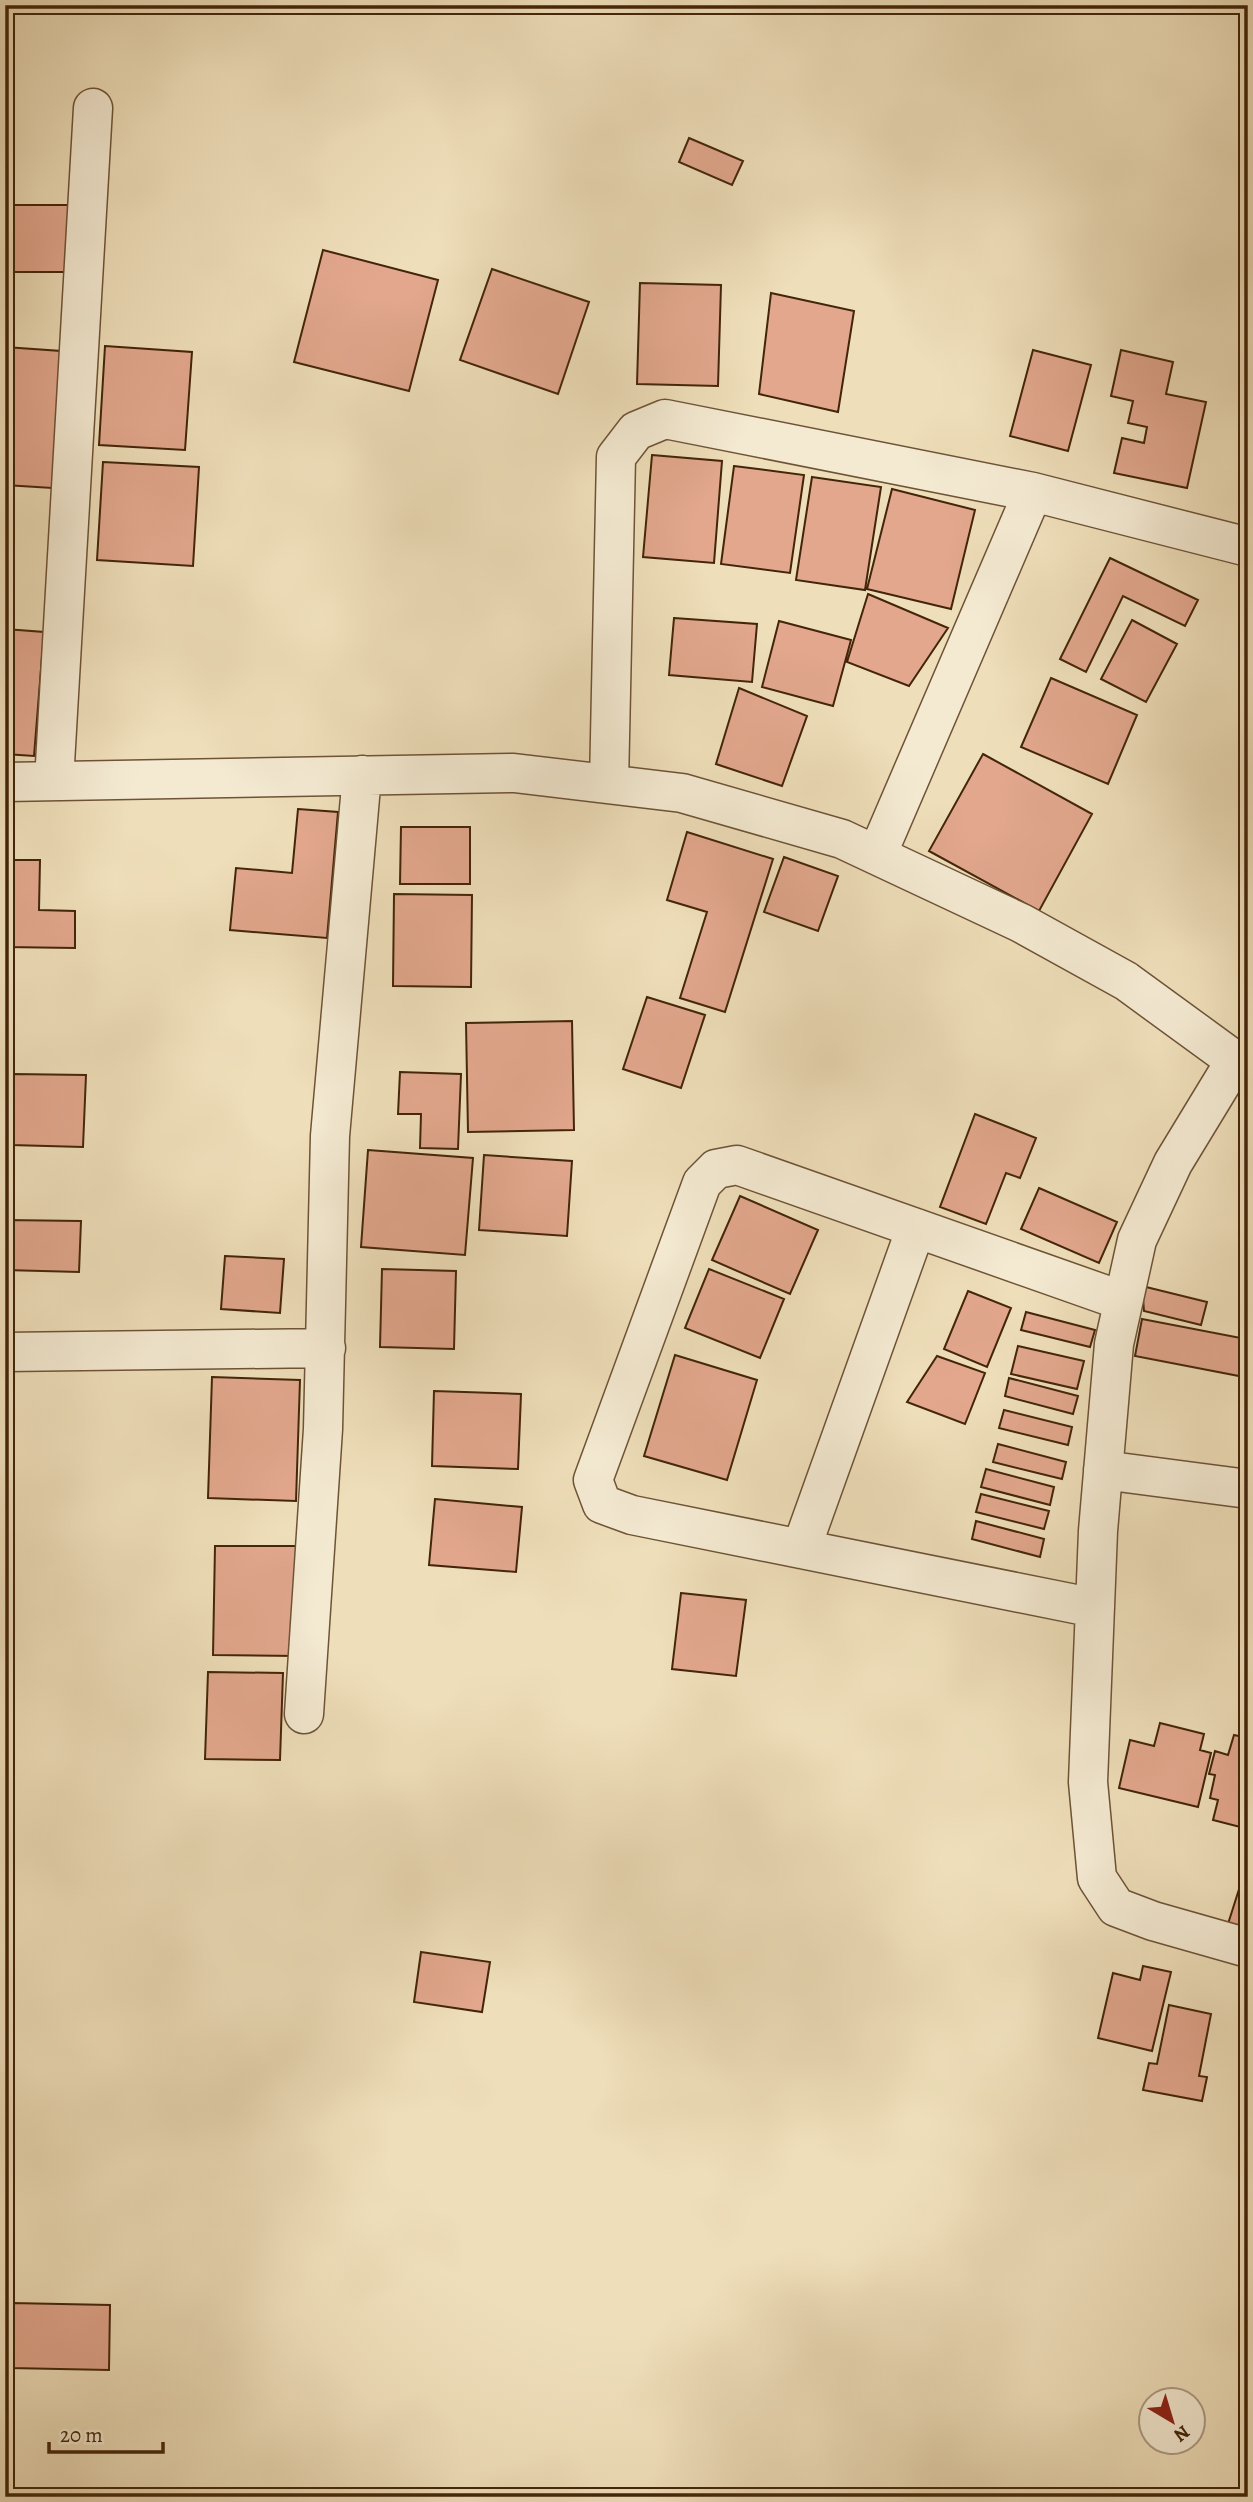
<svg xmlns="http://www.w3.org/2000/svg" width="1253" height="2502" font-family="Alegreya,serif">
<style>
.building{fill:#e2a78d;stroke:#43250a;stroke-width:2}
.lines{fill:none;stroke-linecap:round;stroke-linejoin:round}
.street-casing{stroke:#6e5336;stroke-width:41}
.street{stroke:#f4ead2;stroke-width:38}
</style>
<rect width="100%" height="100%" fill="#eedeb9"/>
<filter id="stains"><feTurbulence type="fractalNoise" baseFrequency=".00286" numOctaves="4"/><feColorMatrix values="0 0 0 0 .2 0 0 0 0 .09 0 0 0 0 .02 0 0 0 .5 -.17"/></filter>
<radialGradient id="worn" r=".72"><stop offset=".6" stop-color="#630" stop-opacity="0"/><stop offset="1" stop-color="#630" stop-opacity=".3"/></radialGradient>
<path class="building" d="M 689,138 L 743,161 L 732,185 L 679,162 Z
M 5,205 L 68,205 L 68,272 L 5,272 Z
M 323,250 L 438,280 L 409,391 L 294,362 Z
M 492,269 L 589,302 L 558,394 L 460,360 Z
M 640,283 L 721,285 L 718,386 L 637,384 Z
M 771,293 L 854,311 L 838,412 L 759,394 Z
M 105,346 L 192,352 L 185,450 L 99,445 Z
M 5,347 L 61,351 L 52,488 L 5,485 Z
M 1033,350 L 1091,365 L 1068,451 L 1010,436 Z
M 1121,350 L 1173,362 L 1166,394 L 1206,402 L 1187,488 L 1114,473 L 1122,438 L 1144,443 L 1147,427 L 1128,423 L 1133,401 L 1111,396 Z
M 652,455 L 722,461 L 714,563 L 643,557 Z
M 103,462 L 199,467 L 193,566 L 97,560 Z
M 734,466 L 804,475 L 790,573 L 721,564 Z
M 812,477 L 881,487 L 865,590 L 796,580 Z
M 892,489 L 975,510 L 951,609 L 867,589 Z
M 1110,558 L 1198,600 L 1185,626 L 1123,596 L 1086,672 L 1060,659 Z
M 868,594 L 948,628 L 909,686 L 847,662 Z
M 674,618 L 757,624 L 752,682 L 669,675 Z
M 1132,620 L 1177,644 L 1146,702 L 1101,679 Z
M 779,621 L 851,640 L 833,706 L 762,687 Z
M 5,629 L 44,632 L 34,756 L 5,754 Z
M 1051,678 L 1137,715 L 1108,784 L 1021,747 Z
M 739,688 L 807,716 L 782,786 L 716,764 Z
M 983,754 L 1092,814 L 1039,911 L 929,851 Z
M 298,809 L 338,812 L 327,938 L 230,930 L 236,868 L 292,873 Z
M 401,827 L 470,827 L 470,884 L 400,884 Z
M 687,832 L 773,859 L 725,1012 L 680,998 L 707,912 L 667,900 Z
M 784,857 L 838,876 L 818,931 L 764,912 Z
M 5,860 L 40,860 L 39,910 L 75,911 L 75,948 L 5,947 Z
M 394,894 L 472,895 L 471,987 L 393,986 Z
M 647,997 L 705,1015 L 681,1088 L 623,1069 Z
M 572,1021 L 574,1130 L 468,1132 L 466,1023 Z
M 400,1072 L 461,1074 L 458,1149 L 420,1148 L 421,1114 L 398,1114 Z
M 13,1074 L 86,1075 L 83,1147 L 11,1145 Z
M 975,1114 L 1036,1138 L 1020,1178 L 1006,1173 L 986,1224 L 940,1207 Z
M 368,1150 L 473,1158 L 465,1255 L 361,1247 Z
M 484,1155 L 572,1161 L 567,1236 L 479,1230 Z
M 1039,1188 L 1117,1222 L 1099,1263 L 1021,1229 Z
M 740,1196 L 818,1230 L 790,1294 L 712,1260 Z
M 5,1220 L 81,1221 L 79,1272 L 5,1270 Z
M 225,1256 L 284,1259 L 280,1313 L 221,1309 Z
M 382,1269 L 456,1271 L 454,1349 L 380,1347 Z
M 709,1269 L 784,1299 L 760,1358 L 685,1328 Z
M 1142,1286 L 1207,1302 L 1201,1325 L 1144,1311 Z
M 968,1291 L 1011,1308 L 987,1367 L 944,1349 Z
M 1026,1312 L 1095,1330 L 1090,1347 L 1021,1330 Z
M 1142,1319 L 1246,1339 L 1239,1376 L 1135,1356 Z
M 1018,1346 L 1084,1361 L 1077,1389 L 1011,1374 Z
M 675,1355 L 757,1380 L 727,1480 L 644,1456 Z
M 937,1356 L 985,1373 L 965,1424 L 907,1402 Z
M 212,1377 L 300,1380 L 296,1501 L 208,1498 Z
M 1009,1378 L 1078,1396 L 1073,1414 L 1005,1396 Z
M 434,1391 L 521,1394 L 518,1469 L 432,1466 Z
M 1004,1410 L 1072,1427 L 1068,1445 L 999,1428 Z
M 998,1444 L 1066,1462 L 1062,1479 L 993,1462 Z
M 986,1469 L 1054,1487 L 1050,1505 L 981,1487 Z
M 981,1494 L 1049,1511 L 1044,1529 L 976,1512 Z
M 435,1499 L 522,1507 L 516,1572 L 429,1565 Z
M 976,1521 L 1044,1539 L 1040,1557 L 972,1539 Z
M 215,1546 L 298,1546 L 297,1656 L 213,1655 Z
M 681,1593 L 746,1600 L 736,1676 L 672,1669 Z
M 208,1672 L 283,1673 L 280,1760 L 205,1759 Z
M 1160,1723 L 1204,1734 L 1200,1750 L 1211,1753 L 1198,1807 L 1119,1788 L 1130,1740 L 1154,1746 Z
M 1234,1735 L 1248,1738 L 1248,1829 L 1213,1820 L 1218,1800 L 1210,1798 L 1215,1775 L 1209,1774 L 1215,1751 L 1228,1755 Z
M 1248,1861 L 1248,1933 L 1227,1927 Z
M 421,1952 L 490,1962 L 482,2012 L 414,2002 Z
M 1143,1966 L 1171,1972 L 1152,2051 L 1098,2038 L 1113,1973 L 1140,1980 Z
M 1169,2005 L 1211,2014 L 1199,2076 L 1207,2077 L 1202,2101 L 1143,2090 L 1149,2063 L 1157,2064 Z
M 11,2303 L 110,2305 L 109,2370 L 10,2368 Z"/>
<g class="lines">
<defs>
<path id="street" d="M 54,781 L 93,108
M 5,782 L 514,773 L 682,793 L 842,839 L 1021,923 L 1126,981 L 1248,1070
M 609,784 L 616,457 L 636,431 L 665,419 L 1033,492 L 1248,547
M 877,855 L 1033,492
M 1235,1061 L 1173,1163 L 1137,1240 L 1114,1344 L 1098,1531 L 1088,1782 L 1097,1878 L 1116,1907 L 1153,1921 L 1248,1948
M 5,1352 L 326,1348
M 1103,1470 L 1248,1489
M 801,1549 L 916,1228
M 1095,1608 L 632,1515 L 602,1504 L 593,1480 L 702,1183 L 716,1169 L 737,1165 L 1123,1301
M 304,1714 L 323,1429 L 330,1136 L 362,775"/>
</defs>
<use href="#street" class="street-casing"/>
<use href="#street" class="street"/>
</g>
<rect width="1253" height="2502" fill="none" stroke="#eedeb9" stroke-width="28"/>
<rect x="7" y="7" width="1239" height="2488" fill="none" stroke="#43250a" stroke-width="3.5"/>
<rect x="14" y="14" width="1225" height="2474" fill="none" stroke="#43250a" stroke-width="2"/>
<g transform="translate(1172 2421) rotate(142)"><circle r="33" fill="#f4ead2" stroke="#ad9b82" stroke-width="2"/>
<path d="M0-5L12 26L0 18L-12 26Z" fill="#8f2418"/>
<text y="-10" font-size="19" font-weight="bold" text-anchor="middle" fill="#43250a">N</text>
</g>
<path d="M49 2442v10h114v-10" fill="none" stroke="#43250a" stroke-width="3.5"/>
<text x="60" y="2442" font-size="21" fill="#43250a" stroke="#f4ead2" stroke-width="5" paint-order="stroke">20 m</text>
<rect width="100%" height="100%" filter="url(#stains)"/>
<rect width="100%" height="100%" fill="url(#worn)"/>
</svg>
